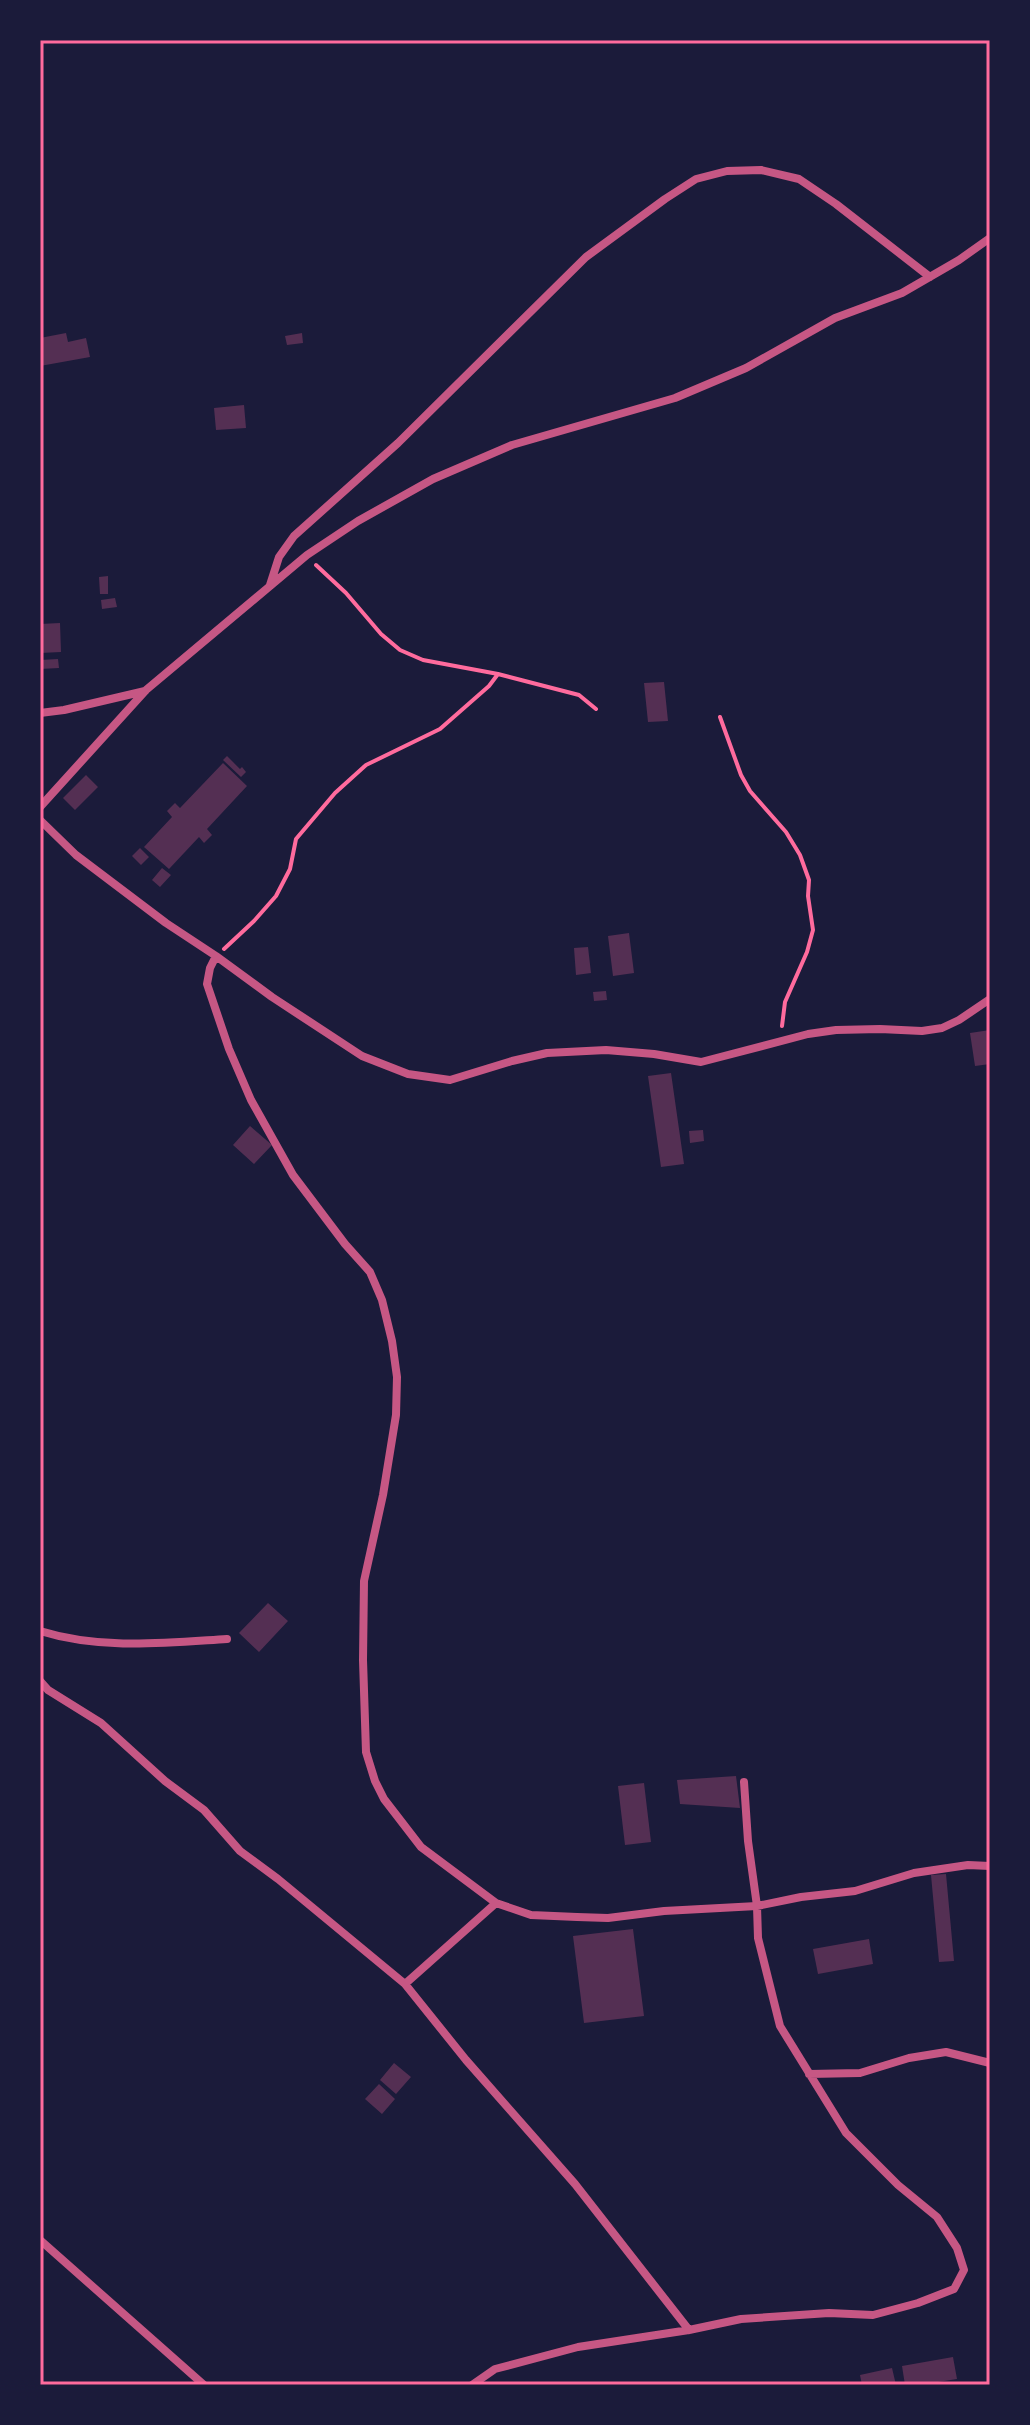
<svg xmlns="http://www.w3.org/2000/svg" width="1030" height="2425" font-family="'Asap Condensed',sans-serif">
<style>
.building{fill:#542f53}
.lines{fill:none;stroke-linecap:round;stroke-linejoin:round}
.path{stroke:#ff6b9d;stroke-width:4}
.minor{stroke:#c65784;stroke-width:8}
.neatline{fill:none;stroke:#ff6b9d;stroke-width:3}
</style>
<rect width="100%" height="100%" fill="#1b1b3a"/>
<path class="building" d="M 66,333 L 68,342 L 86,338 L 90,357 L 40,366 L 40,338 Z
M 302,333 L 303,343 L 287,345 L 285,336 Z
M 244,405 L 246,428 L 216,430 L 214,408 Z
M 108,576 L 108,594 L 100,594 L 99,577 Z
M 115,598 L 117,607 L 102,609 L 101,600 Z
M 60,623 L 61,652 L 40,653 L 40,624 Z
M 58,659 L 59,668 L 40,669 L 40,660 Z
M 664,682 L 668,721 L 648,722 L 644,683 Z
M 227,756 L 240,769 L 242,767 L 246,772 L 241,777 L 223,760 Z
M 223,763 L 247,786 L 207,829 L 212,835 L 204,843 L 199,837 L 169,869 L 144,847 L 172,817 L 167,811 L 175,803 L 180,808 Z
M 86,775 L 98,787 L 75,810 L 63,798 Z
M 140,848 L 149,857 L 141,865 L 132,856 Z
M 162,868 L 171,875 L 160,887 L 152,880 Z
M 629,933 L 634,973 L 613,976 L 608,936 Z
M 588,947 L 591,973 L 576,975 L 574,948 Z
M 606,991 L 607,1000 L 594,1001 L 593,992 Z
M 990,1030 L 990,1064 L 975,1066 L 970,1033 Z
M 671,1073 L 684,1164 L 661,1167 L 648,1076 Z
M 250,1126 L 272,1145 L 254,1164 L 233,1145 Z
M 703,1130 L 704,1141 L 690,1143 L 689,1131 Z
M 268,1603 L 288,1621 L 259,1652 L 239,1633 Z
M 736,1776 L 740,1808 L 680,1804 L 677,1780 Z
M 644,1783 L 651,1842 L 625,1845 L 618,1786 Z
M 946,1874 L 954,1961 L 939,1962 L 931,1875 Z
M 633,1929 L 644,2016 L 584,2023 L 573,1936 Z
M 869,1939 L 873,1964 L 818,1974 L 813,1949 Z
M 394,2063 L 411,2077 L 396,2094 L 380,2080 Z
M 379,2084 L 395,2099 L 382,2114 L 365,2099 Z
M 953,2357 L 957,2379 L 919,2385 L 905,2385 L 902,2366 Z
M 892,2368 L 896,2385 L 862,2385 L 860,2375 Z"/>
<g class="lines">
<path class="path" d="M 316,565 L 346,593 L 381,634 L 400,650 L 423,660 L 498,674
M 720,717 L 741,775 L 750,791 L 786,832 L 800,855 L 809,880 L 808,896 L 813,930 L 807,952 L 785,1002 L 782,1026
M 224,949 L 254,921 L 276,896 L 290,869 L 296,839 L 335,793 L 366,765 L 440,729 L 489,686 L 498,674 L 579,695 L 596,709"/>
<path class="minor" d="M 270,585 L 279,557 L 294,536 L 398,443 L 586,257 L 665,199 L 696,179 L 727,171 L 761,170 L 799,179 L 836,204 L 930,277
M 40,713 L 64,710 L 145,691
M 40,807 L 146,690 L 307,555 L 358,521 L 433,479 L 512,445 L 675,398 L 746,368 L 835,318 L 902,293 L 959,260 L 990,238
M 40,820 L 76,855 L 166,923 L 216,956 L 272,997 L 362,1056 L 408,1074 L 450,1080 L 512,1061 L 547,1053 L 606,1050 L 654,1054 L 701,1062 L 808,1034 L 836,1030 L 880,1029 L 922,1031 L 942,1028 L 959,1020 L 990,999
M 216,956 L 210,968 L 207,984 L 229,1049 L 251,1100 L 293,1175 L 345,1244 L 370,1272 L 382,1300 L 392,1341 L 397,1377 L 396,1415 L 383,1495 L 364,1581 L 363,1660 L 366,1752 L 375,1781 L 384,1799 L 421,1847 L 496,1903 L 531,1915 L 577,1917 L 608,1918 L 664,1911 L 757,1906 L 801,1897 L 855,1891 L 914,1873 L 968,1865 L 990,1866
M 40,1631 C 101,1650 164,1643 227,1639
M 40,1681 L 48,1690 L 101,1723 L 165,1781 L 204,1810 L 240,1851 L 278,1879 L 405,1984 L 466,2060 L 575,2184 L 689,2330
M 405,1984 L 496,1903
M 809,2074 L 860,2073 L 909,2058 L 946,2052 L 990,2063
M 40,2240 L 204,2385
M 472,2385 L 495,2369 L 578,2347 L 689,2330 L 741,2319 L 829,2313 L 873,2315 L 918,2303 L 954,2289 L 964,2270 L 957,2248 L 937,2217 L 898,2185 L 846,2133 L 780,2026 L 758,1938 L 757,1906 L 748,1841 L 744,1782"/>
</g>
<rect width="1030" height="2425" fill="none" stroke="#1b1b3a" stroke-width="84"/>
<rect x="42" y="42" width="946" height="2341" class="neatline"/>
</svg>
